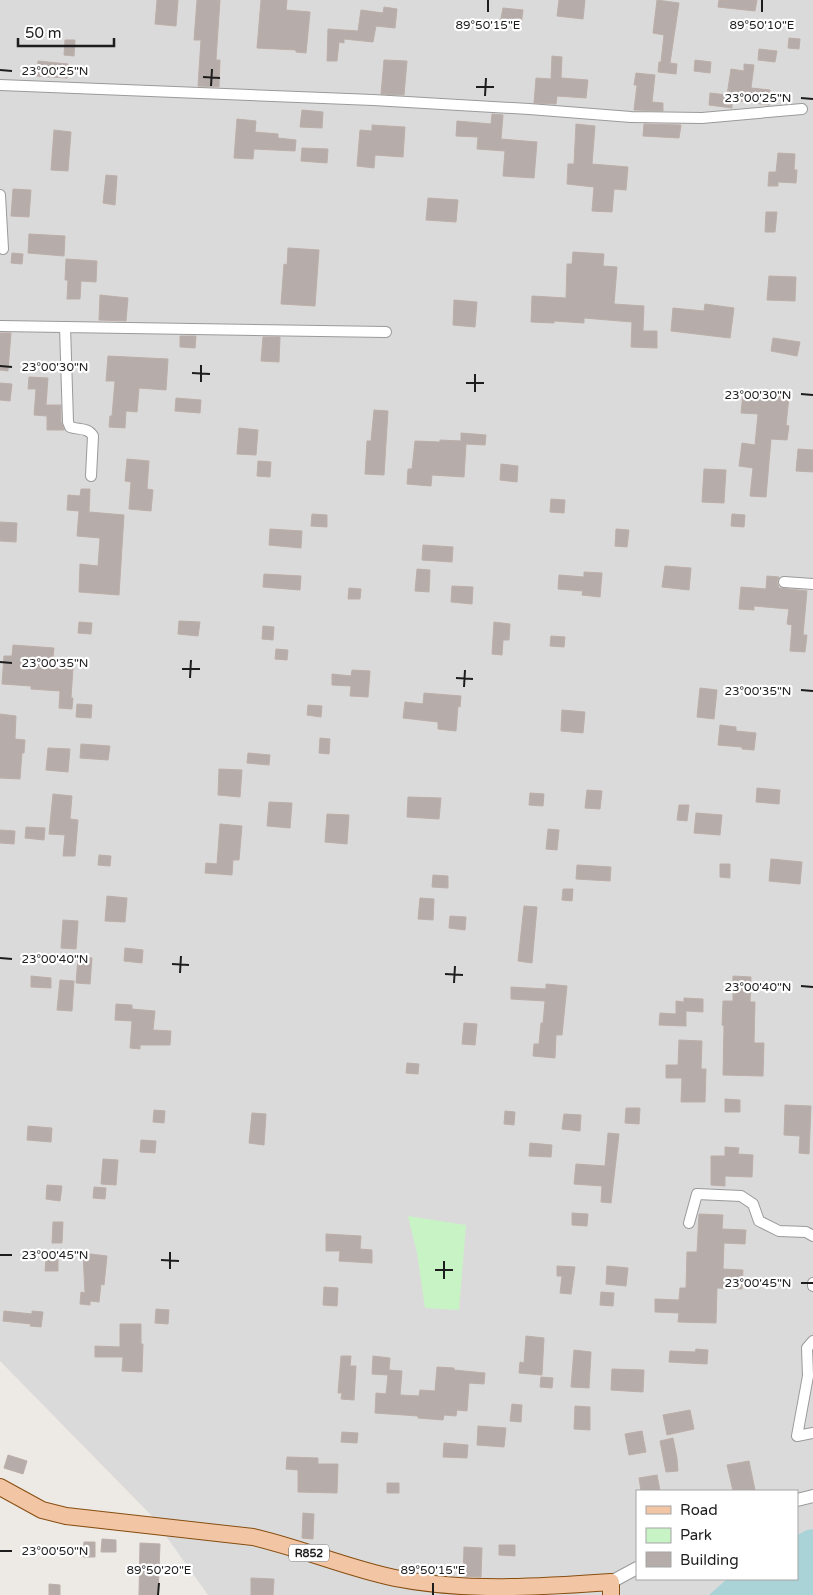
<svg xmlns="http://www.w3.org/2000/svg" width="813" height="1595" font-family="'Varela Round',sans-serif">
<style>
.residential{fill:#dbdada;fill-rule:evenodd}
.park{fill:#c8f3c5}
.water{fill:#a9d3d6}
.building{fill:#b6adaa;stroke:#bdaea8}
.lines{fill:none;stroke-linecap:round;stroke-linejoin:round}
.minor-casing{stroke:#9a9a9a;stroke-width:12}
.tertiary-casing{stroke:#9a9a9a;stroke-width:14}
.primary-casing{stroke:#874e10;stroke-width:18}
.minor{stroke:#fff;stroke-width:10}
.tertiary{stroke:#fff;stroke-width:12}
.primary{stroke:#f2c5a5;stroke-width:16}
.ticks{fill:none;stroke:#1d1d1d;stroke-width:2}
.labels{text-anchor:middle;stroke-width:4.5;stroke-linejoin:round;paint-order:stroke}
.shield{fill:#fff;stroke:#616161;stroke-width:1}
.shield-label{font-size:11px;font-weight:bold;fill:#1d1d1d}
.ticks-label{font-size:12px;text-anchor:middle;fill:#1d1d1d;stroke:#fff;stroke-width:4.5;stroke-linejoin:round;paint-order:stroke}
</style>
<rect width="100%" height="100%" fill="#ede9e4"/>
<path class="residential" d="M 0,0 L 813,0 L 813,1595 L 208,1595 L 151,1515 L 0,1361 ZM 637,1491 L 797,1491 L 797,1579 L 637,1579 Z"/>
<path class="park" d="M 408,1216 L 466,1225 L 459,1310 L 425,1308 L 417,1253 Z"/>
<path class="water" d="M 813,1529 L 813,1595 L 709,1595 L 727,1579 L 797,1579 L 797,1535 L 807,1530 Z"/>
<path class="building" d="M 157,0 L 178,0 L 176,26 L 155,24 Z
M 197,0 L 220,0 L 216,60 L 220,60 L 219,87 L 198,86 L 201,40 L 194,40 Z
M 261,0 L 287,0 L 286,10 L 310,12 L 306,53 L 296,52 L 296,50 L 257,48 Z
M 559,0 L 585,0 L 583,19 L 557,16 Z
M 657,0 L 679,3 L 670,63 L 677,64 L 676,74 L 658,72 L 659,62 L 661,62 L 664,35 L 653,33 Z
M 719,0 L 757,0 L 755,11 L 718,7 Z
M 384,7 L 397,9 L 395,28 L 376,26 L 373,42 L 344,39 L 344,43 L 339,42 L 337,61 L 327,61 L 328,29 L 358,31 L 361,10 L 383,13 Z
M 503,8 L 523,10 L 521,26 L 500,23 Z
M 789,38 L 800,39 L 799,49 L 788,48 Z
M 65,40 L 75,40 L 74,56 L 64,55 Z
M 759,49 L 777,51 L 775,62 L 758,60 Z
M 552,56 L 562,57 L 561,78 L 588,80 L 586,98 L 557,96 L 556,104 L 534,103 L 536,78 L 551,79 Z
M 384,60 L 407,61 L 404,95 L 381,94 Z
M 695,60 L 711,62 L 710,73 L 694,71 Z
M 38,61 L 68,64 L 67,78 L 37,76 Z
M 744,64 L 754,65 L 751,88 L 770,90 L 769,105 L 732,100 L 732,108 L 709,105 L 710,93 L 727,95 L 731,69 L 744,71 Z
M 636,73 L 655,75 L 652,102 L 663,103 L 663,111 L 634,110 L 637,85 L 634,85 Z
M 302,110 L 323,112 L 322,128 L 300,127 Z
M 492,114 L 503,115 L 501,139 L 537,142 L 534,178 L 503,176 L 505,151 L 477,149 L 478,137 L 456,136 L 457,121 L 491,124 Z
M 237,119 L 256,121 L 255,132 L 278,134 L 278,138 L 296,140 L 295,151 L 254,149 L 253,159 L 234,158 Z
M 576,124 L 595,126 L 592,164 L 628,167 L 626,190 L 614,189 L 612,212 L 592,211 L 594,187 L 567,184 L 568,164 L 574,164 Z
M 644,124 L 681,125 L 679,138 L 643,136 Z
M 372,125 L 405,127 L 403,157 L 375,155 L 374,168 L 357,166 L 360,130 L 372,131 Z
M 54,130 L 71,132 L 68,171 L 51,170 Z
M 302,148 L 328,149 L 327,163 L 301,161 Z
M 778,153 L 795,154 L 794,170 L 797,170 L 796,183 L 778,182 L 778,186 L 768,186 L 769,172 L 776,172 Z
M 106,175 L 117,176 L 115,205 L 103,203 Z
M 13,189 L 31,190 L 29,217 L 11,216 Z
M 428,198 L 458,200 L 456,222 L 426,220 Z
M 766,212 L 777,212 L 775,232 L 765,232 Z
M 29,234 L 65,236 L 64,256 L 28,253 Z
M 288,248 L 319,250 L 315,306 L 281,304 L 284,264 L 287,265 Z
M 573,252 L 604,254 L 603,266 L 617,267 L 614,304 L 644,306 L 643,331 L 657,331 L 657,348 L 631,347 L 632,322 L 584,318 L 584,323 L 554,321 L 554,323 L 531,322 L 532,296 L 566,298 L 567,264 L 572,264 Z
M 12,253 L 23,254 L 22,264 L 11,263 Z
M 66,259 L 97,261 L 96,282 L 81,281 L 80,299 L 67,299 L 68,280 L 65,280 Z
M 769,276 L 796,277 L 795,301 L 767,300 Z
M 100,295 L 128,298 L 126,321 L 99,320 Z
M 454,300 L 477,302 L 475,327 L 453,325 Z
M 705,304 L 734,308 L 730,338 L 671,331 L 673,308 L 704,311 Z
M 0,333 L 11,333 L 8,371 L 0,370 Z
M 180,336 L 196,336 L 195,348 L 180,347 Z
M 263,337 L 280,337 L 279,362 L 261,361 Z
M 773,338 L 800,342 L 797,356 L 771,351 Z
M 108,356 L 168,359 L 166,390 L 139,388 L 137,412 L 126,411 L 125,428 L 109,427 L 110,416 L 112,416 L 115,381 L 106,381 Z
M 29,377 L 48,378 L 46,405 L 61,405 L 61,422 L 64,430 L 47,430 L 47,416 L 34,415 L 36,389 L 28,389 Z
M 0,383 L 12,384 L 10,401 L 0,400 Z
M 743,393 L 789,397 L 786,425 L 789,426 L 787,440 L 771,439 L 766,497 L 750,496 L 753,468 L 739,466 L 742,443 L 755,445 L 758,414 L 741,413 Z
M 176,398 L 201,400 L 200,413 L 175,411 Z
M 374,410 L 388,411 L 384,475 L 365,474 L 367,441 L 371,441 Z
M 239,428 L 258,430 L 256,455 L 237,454 Z
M 461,433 L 486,435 L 485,445 L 466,444 L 464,477 L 432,475 L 431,486 L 407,484 L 408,469 L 412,469 L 415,441 L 440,442 L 440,440 L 461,441 Z
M 798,449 L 813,450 L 813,472 L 796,471 Z
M 127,459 L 149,461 L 147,489 L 153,490 L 151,511 L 129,509 L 131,482 L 125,481 Z
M 258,461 L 271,462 L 270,477 L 257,476 Z
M 501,464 L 518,466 L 517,482 L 500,480 Z
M 704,469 L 726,470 L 724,503 L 702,502 Z
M 81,489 L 90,489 L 89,512 L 124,515 L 119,595 L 79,592 L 80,564 L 98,566 L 100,538 L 77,536 L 79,511 L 67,510 L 68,495 L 80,496 Z
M 551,499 L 565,500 L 564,513 L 550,512 Z
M 312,514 L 327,515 L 327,527 L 311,526 Z
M 732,514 L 745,515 L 744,527 L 731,526 Z
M 0,522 L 17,523 L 16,542 L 0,541 Z
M 270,529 L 302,531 L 301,548 L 269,545 Z
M 616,529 L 629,530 L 627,547 L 615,546 Z
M 423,545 L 453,547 L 452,562 L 422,560 Z
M 665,566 L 691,568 L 689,590 L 662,587 Z
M 417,569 L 430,570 L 429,592 L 415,591 Z
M 584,572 L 602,573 L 600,597 L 582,595 L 583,591 L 558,589 L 559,575 L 584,577 Z
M 264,574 L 301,576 L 300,590 L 263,587 Z
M 767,576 L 779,577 L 777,582 L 779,588 L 807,591 L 803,635 L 807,635 L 805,652 L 790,651 L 792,625 L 787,624 L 789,609 L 754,606 L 754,610 L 739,609 L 741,587 L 766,589 Z
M 452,586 L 473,587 L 472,604 L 451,602 Z
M 349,588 L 361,589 L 360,599 L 348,599 Z
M 179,621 L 200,622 L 198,636 L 178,634 Z
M 79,622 L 92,623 L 91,634 L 78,633 Z
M 494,622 L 510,624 L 509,640 L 503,640 L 502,655 L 492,654 Z
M 263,626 L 274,627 L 273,640 L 262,639 Z
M 551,636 L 565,637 L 564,647 L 550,646 Z
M 13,645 L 54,648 L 52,667 L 73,668 L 71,698 L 73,698 L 72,709 L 59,708 L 60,691 L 31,689 L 31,686 L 2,684 L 4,656 L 12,656 Z
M 276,649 L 288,650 L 287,660 L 275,659 Z
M 352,670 L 370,671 L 368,697 L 350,696 L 351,686 L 332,685 L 332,674 L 351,676 Z
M 700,688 L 717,690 L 714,719 L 697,717 Z
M 424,693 L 461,696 L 460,707 L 458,706 L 456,731 L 438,729 L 438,722 L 403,718 L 405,702 L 423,704 Z
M 77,704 L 92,705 L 91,718 L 76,717 Z
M 308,705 L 322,706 L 321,717 L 307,715 Z
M 562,710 L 585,712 L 583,733 L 561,731 Z
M 0,714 L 16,716 L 15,739 L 25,740 L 24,753 L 22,753 L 20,779 L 0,778 Z
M 720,725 L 736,727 L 736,731 L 756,733 L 754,750 L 742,749 L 742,747 L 718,745 Z
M 320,738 L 330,739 L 329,754 L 319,753 Z
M 81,744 L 110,746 L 108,760 L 80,758 Z
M 48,748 L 70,749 L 68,772 L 46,770 Z
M 248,753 L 270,755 L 269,765 L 247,763 Z
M 219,769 L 242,770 L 240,797 L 218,795 Z
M 757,788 L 780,790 L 779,804 L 756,802 Z
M 587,790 L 602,791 L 600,809 L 585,808 Z
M 530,793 L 544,794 L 543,806 L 529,805 Z
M 53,794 L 72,796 L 70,819 L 78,820 L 75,856 L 63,856 L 65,835 L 49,834 Z
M 408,797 L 441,798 L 439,819 L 407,817 Z
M 269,802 L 292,803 L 290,828 L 267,826 Z
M 679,805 L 689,805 L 687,821 L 677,820 Z
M 696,813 L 722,815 L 720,835 L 694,833 Z
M 327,814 L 349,815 L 347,844 L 325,842 Z
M 220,824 L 242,826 L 239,860 L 233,860 L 232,875 L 205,873 L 206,863 L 217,864 Z
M 26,827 L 45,828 L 44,840 L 25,838 Z
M 548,829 L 559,830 L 557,850 L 546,849 Z
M 0,830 L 15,831 L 14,844 L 0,843 Z
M 99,855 L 111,856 L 110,866 L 98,865 Z
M 771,859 L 802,862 L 800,884 L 769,881 Z
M 720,864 L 730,864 L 730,878 L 720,877 Z
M 577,865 L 611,867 L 610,881 L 576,879 Z
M 433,875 L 448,876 L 448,888 L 432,887 Z
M 563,889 L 573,889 L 572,901 L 562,900 Z
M 107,896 L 127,898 L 125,922 L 105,921 Z
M 420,898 L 434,899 L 433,920 L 418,919 Z
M 524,906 L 537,907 L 532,963 L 518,961 Z
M 450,916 L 466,917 L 465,930 L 449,928 Z
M 63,920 L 78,921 L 76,949 L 61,948 Z
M 125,948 L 143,950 L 142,963 L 124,961 Z
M 78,957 L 92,958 L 90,984 L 76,983 Z
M 31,976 L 51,978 L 51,988 L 31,987 Z
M 733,976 L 751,977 L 750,1002 L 755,1002 L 754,1043 L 764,1043 L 763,1076 L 723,1075 L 724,1026 L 722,1025 L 723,1001 L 733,1001 Z
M 60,980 L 74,981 L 72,1011 L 57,1010 Z
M 546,984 L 567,986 L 562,1035 L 556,1035 L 555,1058 L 533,1056 L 534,1044 L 539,1044 L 541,1023 L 543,1023 L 545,1001 L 511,999 L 511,987 L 546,989 Z
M 684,998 L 703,999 L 703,1012 L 686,1011 L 686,1026 L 659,1025 L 660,1013 L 676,1014 L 676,1001 L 684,1002 Z
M 116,1004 L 132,1005 L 132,1009 L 155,1011 L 153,1030 L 171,1031 L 170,1045 L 140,1045 L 140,1049 L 130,1048 L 132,1021 L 115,1020 Z
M 464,1023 L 477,1024 L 475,1045 L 462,1044 Z
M 679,1040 L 702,1041 L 701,1069 L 706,1069 L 705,1102 L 681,1102 L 682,1078 L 666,1078 L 666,1065 L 678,1065 Z
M 407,1063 L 419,1064 L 418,1074 L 406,1073 Z
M 725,1099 L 740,1100 L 740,1112 L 725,1112 Z
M 785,1105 L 811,1106 L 809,1154 L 799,1153 L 800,1136 L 784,1135 Z
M 626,1108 L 640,1108 L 639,1124 L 625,1123 Z
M 154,1110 L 165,1111 L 164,1123 L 153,1122 Z
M 505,1111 L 515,1112 L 514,1125 L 504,1124 Z
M 252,1113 L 266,1114 L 264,1145 L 249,1143 Z
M 564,1114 L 581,1115 L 580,1131 L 562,1129 Z
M 28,1126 L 52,1128 L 51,1142 L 27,1140 Z
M 608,1133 L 619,1134 L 611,1203 L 601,1202 L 602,1186 L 574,1184 L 576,1164 L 605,1166 Z
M 141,1140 L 156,1141 L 155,1153 L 140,1152 Z
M 530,1143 L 552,1145 L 551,1157 L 529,1156 Z
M 725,1147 L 739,1148 L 738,1154 L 753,1155 L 752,1177 L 725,1176 L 725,1186 L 711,1185 L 711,1156 L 725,1156 Z
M 103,1159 L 118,1160 L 116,1185 L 101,1184 Z
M 47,1185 L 62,1186 L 60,1201 L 46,1199 Z
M 94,1187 L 106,1188 L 105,1199 L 93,1198 Z
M 572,1213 L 588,1214 L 587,1226 L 572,1225 Z
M 699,1214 L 723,1215 L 722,1229 L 746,1230 L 745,1244 L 724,1243 L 723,1269 L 743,1270 L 742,1289 L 717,1288 L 716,1323 L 678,1322 L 679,1313 L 655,1312 L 655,1299 L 679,1300 L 680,1288 L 686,1288 L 687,1252 L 697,1252 Z
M 53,1222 L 63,1222 L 62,1243 L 52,1243 Z
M 326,1234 L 361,1236 L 360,1249 L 372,1250 L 372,1263 L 339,1261 L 340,1251 L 326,1251 Z
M 83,1253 L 107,1256 L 104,1285 L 101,1284 L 99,1302 L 90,1301 L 90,1305 L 80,1304 L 81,1292 L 85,1293 Z
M 46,1259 L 58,1259 L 58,1271 L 45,1271 Z
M 557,1266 L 575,1267 L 571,1294 L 560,1293 L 562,1276 L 557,1276 Z
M 607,1266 L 628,1268 L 626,1286 L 606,1284 Z
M 324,1287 L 338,1288 L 337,1306 L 323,1305 Z
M 601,1292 L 614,1293 L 613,1306 L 600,1305 Z
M 156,1309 L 169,1310 L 168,1324 L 155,1323 Z
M 4,1311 L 32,1314 L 32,1311 L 43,1312 L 41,1327 L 30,1326 L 31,1324 L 3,1321 Z
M 120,1324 L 141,1324 L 141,1344 L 143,1344 L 142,1372 L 122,1371 L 123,1357 L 95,1357 L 95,1346 L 120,1347 Z
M 526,1336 L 544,1338 L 542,1375 L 519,1373 L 520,1362 L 524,1363 Z
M 696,1349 L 708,1350 L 707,1364 L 669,1362 L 670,1351 L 695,1352 Z
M 574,1350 L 591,1352 L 589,1388 L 571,1387 Z
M 341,1356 L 351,1356 L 350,1366 L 356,1366 L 354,1400 L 341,1399 L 342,1393 L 338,1393 Z
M 373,1356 L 390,1358 L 389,1370 L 402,1371 L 400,1395 L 419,1396 L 420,1390 L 435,1391 L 437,1367 L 454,1368 L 454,1370 L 485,1373 L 484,1384 L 469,1383 L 467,1411 L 457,1410 L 456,1416 L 444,1415 L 443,1420 L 418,1418 L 418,1416 L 375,1413 L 376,1393 L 386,1394 L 388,1375 L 372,1374 Z
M 612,1369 L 644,1370 L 643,1392 L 611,1390 Z
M 541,1377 L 553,1378 L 552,1388 L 540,1387 Z
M 512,1404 L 522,1405 L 521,1422 L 510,1421 Z
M 575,1406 L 590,1407 L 590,1430 L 574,1429 Z
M 690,1410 L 694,1429 L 667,1435 L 663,1415 Z
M 478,1426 L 506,1428 L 504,1447 L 477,1445 Z
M 642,1431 L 646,1452 L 629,1455 L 625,1434 Z
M 342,1432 L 358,1433 L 357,1443 L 341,1442 Z
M 673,1438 L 677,1458 L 678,1471 L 666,1472 L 660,1441 Z
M 444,1443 L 468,1445 L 467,1458 L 443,1457 Z
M 8,1455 L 27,1461 L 23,1474 L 4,1468 Z
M 287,1457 L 318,1458 L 318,1464 L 338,1464 L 337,1493 L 298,1492 L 298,1470 L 286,1469 Z
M 749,1461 L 755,1490 L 733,1491 L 727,1465 Z
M 657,1475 L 660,1491 L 641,1491 L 639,1478 Z
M 387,1483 L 399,1483 L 399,1493 L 387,1493 Z
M 303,1513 L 314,1514 L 313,1539 L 302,1538 Z
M 102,1539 L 116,1540 L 116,1552 L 101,1552 Z
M 84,1542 L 95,1542 L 95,1557 L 83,1557 Z
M 140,1543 L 160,1544 L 158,1595 L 139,1595 Z
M 499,1545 L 515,1545 L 515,1556 L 499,1555 Z
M 464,1547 L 482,1548 L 481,1577 L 463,1576 Z
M 251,1578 L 274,1579 L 273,1595 L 251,1595 Z
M 49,1584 L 60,1585 L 60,1595 L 49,1595 Z"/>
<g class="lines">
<defs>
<path id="minor" d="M 0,85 L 373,100 L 529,109 L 631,117 L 702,118 L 802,109
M 0,195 L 3,249
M 0,326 L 386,332
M 65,327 L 68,422 L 70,427 C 78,430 88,427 93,436 L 91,476
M 784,582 L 813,584
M 689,1223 L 697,1194 L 741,1196 L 753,1204 L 759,1221 L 779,1231 L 806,1232 L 813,1236
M 813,1283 L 813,1286
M 813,1341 L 807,1348 L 808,1376 L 797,1436 L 813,1433"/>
<path id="tertiary" d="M 797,1500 L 813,1496
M 611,1582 L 637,1568"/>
<path id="primary" d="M 0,1487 L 42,1510 L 66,1516 L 253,1537 C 301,1548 347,1568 395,1578 C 466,1592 539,1587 611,1582 L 611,1595"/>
</defs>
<use href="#minor" class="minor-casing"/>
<use href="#tertiary" class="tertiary-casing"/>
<use href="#primary" class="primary-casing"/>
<use href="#minor" class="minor"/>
<use href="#tertiary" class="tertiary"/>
<use href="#primary" class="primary"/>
</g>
<path class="ticks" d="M 488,12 L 488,0M 762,12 L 762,0M 0,70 L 12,71M 203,77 L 220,78M 211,86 L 212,69M 476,87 L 494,87M 485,96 L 486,78M 801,98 L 813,99M 0,366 L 12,367M 192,373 L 210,374M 201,382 L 201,365M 466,383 L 484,383M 475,392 L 475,374M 801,394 L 813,395M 0,662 L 12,663M 182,669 L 200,669M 190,678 L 191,660M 456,678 L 473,679M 464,687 L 465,670M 801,690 L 813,691M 0,958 L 12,959M 172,964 L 189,965M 180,973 L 181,956M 445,974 L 463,975M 454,983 L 455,966M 801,986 L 813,987M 0,1255 L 12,1255M 161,1260 L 179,1261M 170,1269 L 170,1252M 435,1270 L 453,1270M 444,1279 L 444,1261M 801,1283 L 813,1283M 0,1551 L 12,1551M 158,1595 L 159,1583M 433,1595 L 433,1583"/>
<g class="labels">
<rect class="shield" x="289" y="1544.5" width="40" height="17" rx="4"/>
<g class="shield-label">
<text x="309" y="1557">R852</text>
</g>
</g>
<g class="ticks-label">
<text x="488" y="29">89°50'15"E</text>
<text x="762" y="29">89°50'10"E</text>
<text x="55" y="75">23°00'25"N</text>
<text x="758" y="102">23°00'25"N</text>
<text x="55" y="371">23°00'30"N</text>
<text x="758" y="399">23°00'30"N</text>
<text x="55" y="667">23°00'35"N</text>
<text x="758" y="695">23°00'35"N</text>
<text x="55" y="963">23°00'40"N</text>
<text x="758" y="991">23°00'40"N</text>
<text x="55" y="1259">23°00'45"N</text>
<text x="758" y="1287">23°00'45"N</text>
<text x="55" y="1555">23°00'50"N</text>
<text x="159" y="1574">89°50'20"E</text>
<text x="433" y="1574">89°50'15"E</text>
</g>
<rect x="636" y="1490" width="162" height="90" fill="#ffffff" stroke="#a5a5a5"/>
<rect x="646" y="1506" width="25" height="8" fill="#f2c5a5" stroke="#a5a5a5"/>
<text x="680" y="1515" font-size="15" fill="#1d1d1d">Road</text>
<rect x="646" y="1528" width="25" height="15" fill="#c8f3c5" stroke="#a5a5a5"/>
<text x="680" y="1540" font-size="15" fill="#1d1d1d">Park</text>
<rect x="646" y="1552" width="25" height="15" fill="#b6adaa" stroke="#a5a5a5"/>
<text x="680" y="1565" font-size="15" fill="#1d1d1d">Building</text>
<path d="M18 38v8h96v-8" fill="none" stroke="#1d1d1d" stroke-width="2.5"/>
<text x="25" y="38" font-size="15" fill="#1d1d1d" stroke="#ffffff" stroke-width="4" paint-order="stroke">50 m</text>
</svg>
